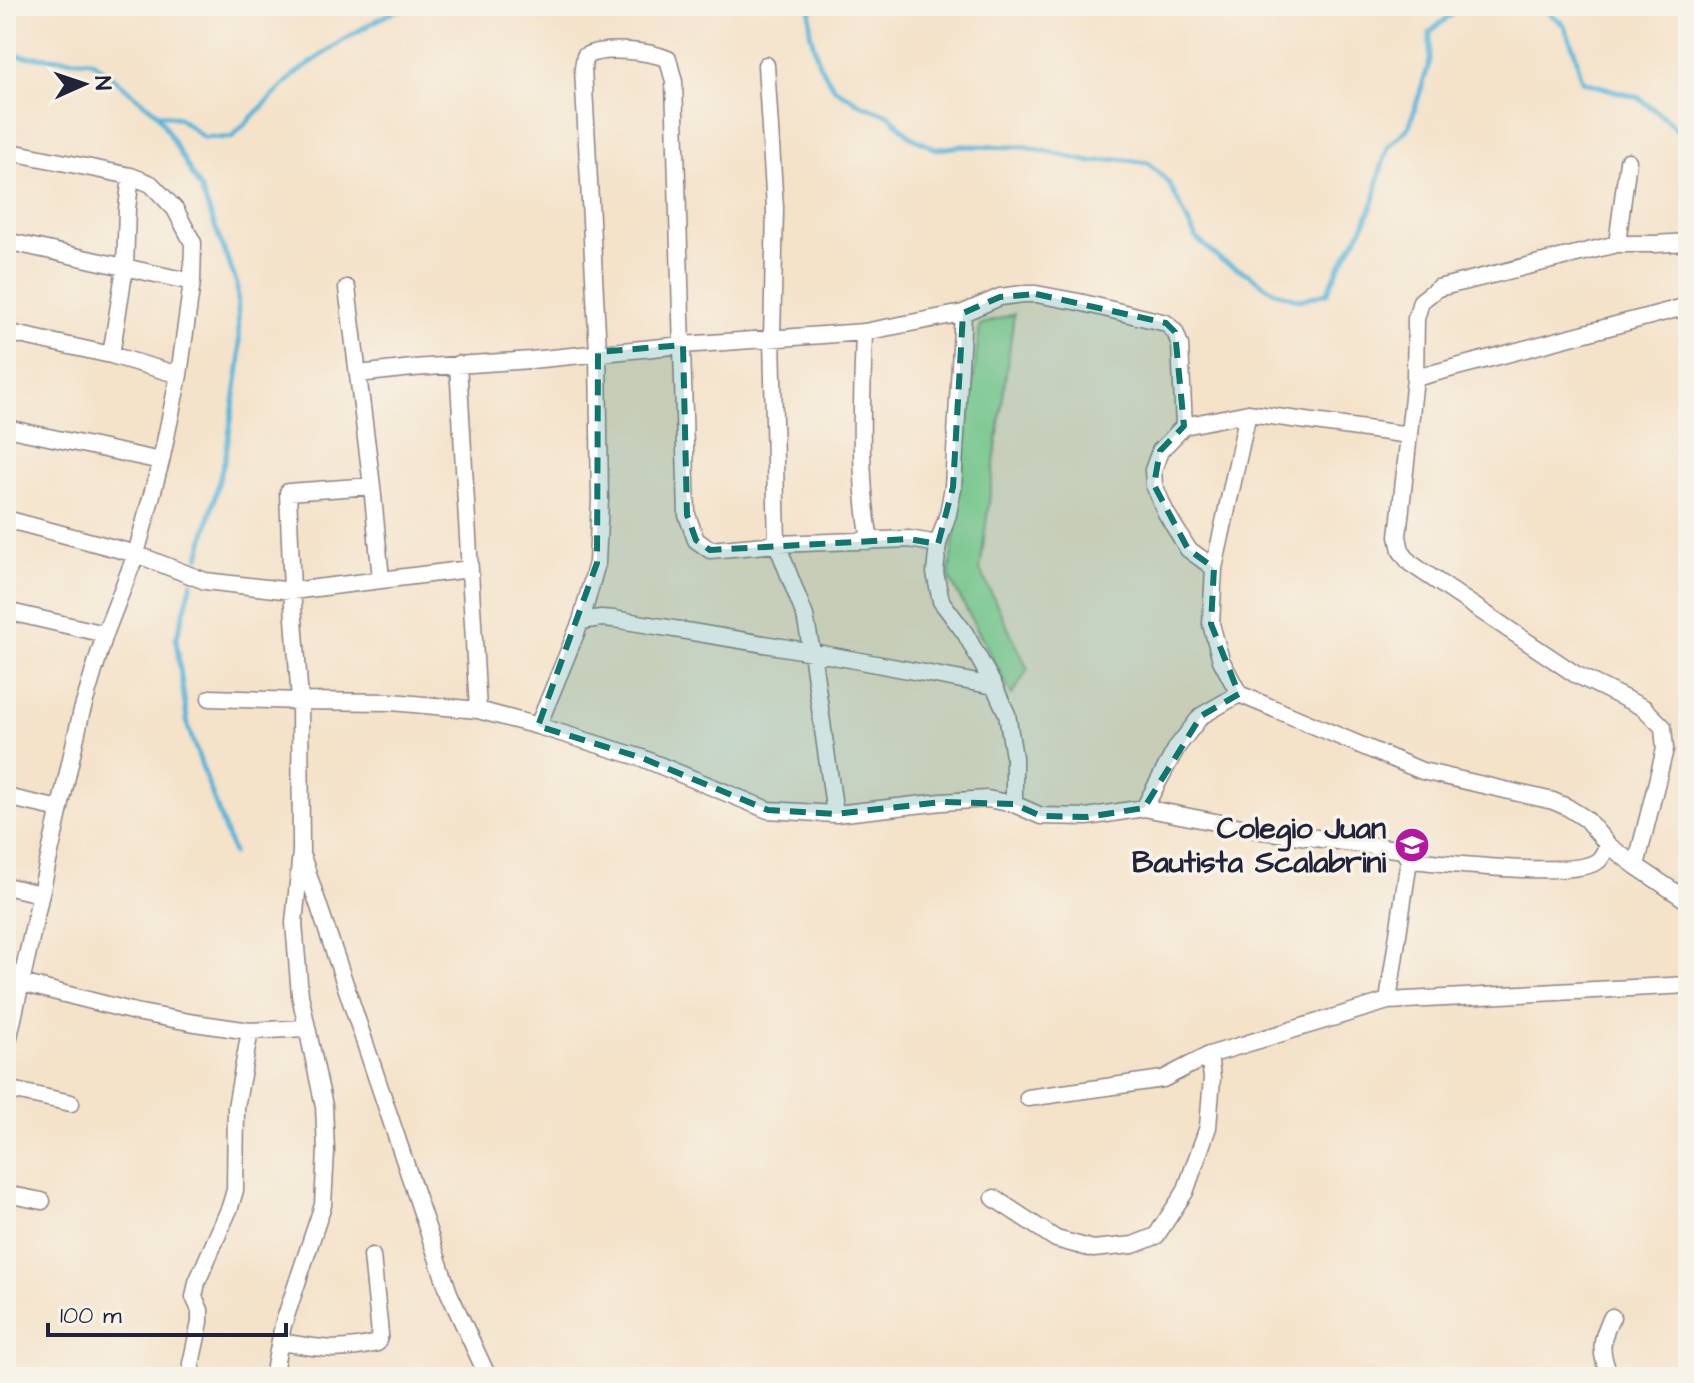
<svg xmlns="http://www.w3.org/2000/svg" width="1694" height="1383" font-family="'Architects Daughter',sans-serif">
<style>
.green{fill:#94dc97;stroke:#5b7f69;stroke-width:2}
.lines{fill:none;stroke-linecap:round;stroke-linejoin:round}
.stream{stroke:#5bb5d9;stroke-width:5}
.street-casing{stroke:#8b8282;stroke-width:19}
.street{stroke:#fff;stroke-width:16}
.marked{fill:#0f766e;fill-opacity:0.2;stroke:#0f766e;stroke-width:6;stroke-dasharray:16 10;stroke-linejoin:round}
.labels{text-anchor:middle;stroke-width:7;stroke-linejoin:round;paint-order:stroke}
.poi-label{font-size:30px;font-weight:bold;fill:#22223b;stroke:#f7f3e8;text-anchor:end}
</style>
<rect width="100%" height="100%" fill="#f7f3e8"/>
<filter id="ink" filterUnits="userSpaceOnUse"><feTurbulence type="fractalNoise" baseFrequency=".0125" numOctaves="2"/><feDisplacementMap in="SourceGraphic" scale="16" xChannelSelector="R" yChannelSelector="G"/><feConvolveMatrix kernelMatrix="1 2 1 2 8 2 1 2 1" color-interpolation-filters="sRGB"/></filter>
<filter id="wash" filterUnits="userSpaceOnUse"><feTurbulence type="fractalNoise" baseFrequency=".006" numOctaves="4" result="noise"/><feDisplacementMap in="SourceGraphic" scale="32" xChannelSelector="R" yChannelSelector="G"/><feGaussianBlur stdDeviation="1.8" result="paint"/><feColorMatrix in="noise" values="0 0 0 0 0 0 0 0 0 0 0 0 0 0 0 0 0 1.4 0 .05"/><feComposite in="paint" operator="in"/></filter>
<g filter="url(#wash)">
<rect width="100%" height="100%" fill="#f4e2c9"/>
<path class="green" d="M 1014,314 L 980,570 L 1028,669 L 1012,695 L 949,577 L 980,325 Z"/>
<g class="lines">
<path class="stream" d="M 811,6 L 810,32 L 819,64 L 834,88 L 860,104 L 889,115 L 911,137 L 936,149 L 964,146 L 1026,147 L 1091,162 L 1119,159 L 1148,163 L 1169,183 L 1196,238 L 1221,260 L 1248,274 L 1273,291 L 1300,300 L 1327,293 L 1339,267 L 1363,227 L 1374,201 L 1380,172 L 1388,147 L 1409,127 L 1430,61 L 1430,32 L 1462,6
M 1540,6 L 1564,25 L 1575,52 L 1582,81 L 1639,98 L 1665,118 L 1688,140
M 6,55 L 92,61 L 157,113 L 201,190 L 237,284 L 240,362 L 226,454 L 199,557
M 157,113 L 179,118 L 203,137 L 231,138 L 295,74 L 342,41 L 370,24 L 395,11 L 411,6
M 192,583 L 176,640 L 188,727 L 233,853"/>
</g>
</g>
<g filter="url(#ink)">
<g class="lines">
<defs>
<path id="street" d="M 766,65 L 775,208 L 772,338 L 777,544 L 805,616 L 812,652 L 835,814
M 6,151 L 131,176 L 151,184 L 175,209 L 193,243 L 192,282 L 179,375 L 161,461 L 136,554 L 105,634 L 81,714 L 6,1050
M 6,241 L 192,282
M 1617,244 L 1628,161
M 347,288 L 372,486 L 381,579
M 963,313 L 953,487 L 948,514 L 938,544 L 935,573 L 941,601 L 965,633 L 994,686 L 1007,714 L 1014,757 L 1014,804
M 6,332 L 111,355 L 179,375
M 864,332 C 862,403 858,472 870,541
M 111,355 L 125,267 L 127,209 L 131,176
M 458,364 L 478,710
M 358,374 L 413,368 L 531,360 L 683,345 L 864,332 L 963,313 L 1000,297 L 1023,294 L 1036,294 L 1079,302 L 1166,323 L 1175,332 L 1180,345 L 1184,426
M 1415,378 L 1688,306
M 1248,413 L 1214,568 L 1211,624 L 1221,660 L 1239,694 L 1422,771 L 1553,801 L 1567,807 L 1586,819 L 1608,845 L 1636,866 L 1688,901
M 6,428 L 161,461
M 6,519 L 136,554 L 205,581 L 292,591 L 470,569
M 1214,568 L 1188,549 L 1166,513 L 1154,485 L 1153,470 L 1160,451 L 1184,426 L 1248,413 L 1409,435
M 6,611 L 105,634
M 581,621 L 601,618 L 614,619 L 812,652 L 994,686
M 210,698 L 300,701 L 392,702 L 478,710 L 538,726 L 642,758 L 768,810 L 835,814 L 942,802 L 987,799 L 1014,804 L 1041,816 L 1087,817 L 1144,808 L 1256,830 L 1403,850 L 1409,860 C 1442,862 1577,880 1599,860 C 1602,857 1606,849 1608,845
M 538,726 L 581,621 L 597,563 L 600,500 L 598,352 L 583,68 L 585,56 C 603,46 649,51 668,59 L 674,82 L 687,515 L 696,540 L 710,550 L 777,544 L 909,539 L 938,544
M 6,797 L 60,809
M 1144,808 L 1177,747 L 1201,716 L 1239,694
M 303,859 L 449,1293 L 488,1377
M 1636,866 L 1665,749 L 1663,727 L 1644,708 L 1575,674 L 1410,563 L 1401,551 L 1398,536 L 1415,378 L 1416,319 L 1421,301 L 1438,288 L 1617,244 L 1655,244 L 1688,242
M 6,886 L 40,894
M 6,979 L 135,1012 L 195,1023 L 250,1031 L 306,1028
M 1388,1001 L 1409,860
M 6,1089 L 71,1103
M 1028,1098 L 1163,1079 L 1209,1055 L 1388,1001 L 1688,985
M 6,1194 L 42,1201
M 994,1198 L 1056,1239 L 1093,1249 L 1133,1245 L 1156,1236 L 1185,1192 L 1208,1127 L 1212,1078 L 1209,1055
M 280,1342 C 318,1348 338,1353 377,1343 L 380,1334 L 372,1256
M 194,1377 L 191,1364 L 200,1322 L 200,1310 L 194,1297 L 197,1282 L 230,1207 L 235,1190 L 236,1107 L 250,1031
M 273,1377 L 283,1325 L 323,1205 L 326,1151 L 324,1106 L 300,995 L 294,923 L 301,852 L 300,701 L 292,591 L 288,492 L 372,486
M 1611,1377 C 1599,1354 1600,1339 1612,1317"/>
</defs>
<use href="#street" class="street-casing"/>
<use href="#street" class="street"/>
</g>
</g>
<path class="marked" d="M 1036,294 L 1166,323 L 1175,332 L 1184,426 L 1160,451 L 1154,485 L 1188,549 L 1214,568 L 1211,624 L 1239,694 L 1201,716 L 1144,808 L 1087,817 L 1041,816 L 1014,804 L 942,802 L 835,814 L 768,810 L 642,758 L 538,726 L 597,563 L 598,352 L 683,345 L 687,515 L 696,540 L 710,550 L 909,539 L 938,544 L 953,487 L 963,313 L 1000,297 Z"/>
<defs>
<symbol id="school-disc" viewBox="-11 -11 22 22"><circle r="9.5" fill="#b5179e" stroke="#f7f3e8"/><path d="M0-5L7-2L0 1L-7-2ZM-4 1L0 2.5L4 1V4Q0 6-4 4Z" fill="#fff"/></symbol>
</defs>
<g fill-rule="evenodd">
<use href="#school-disc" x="1392" y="825" width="40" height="40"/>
</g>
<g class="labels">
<g class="poi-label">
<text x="1386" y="838">Colegio Juan<tspan x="1386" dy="34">Bautista Scalabrini</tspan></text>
</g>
</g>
<rect width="1694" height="1383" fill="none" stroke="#f7f3e8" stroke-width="32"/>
<g transform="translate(84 84) rotate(87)" stroke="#f7f3e8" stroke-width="6" paint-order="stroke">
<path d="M0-6L14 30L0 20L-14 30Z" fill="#22223b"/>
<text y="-12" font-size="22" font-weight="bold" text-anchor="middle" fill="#22223b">N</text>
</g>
<path d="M48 1323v12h238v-12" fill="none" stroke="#22223b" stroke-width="4"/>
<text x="60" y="1323" font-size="24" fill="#22223b" stroke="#f7f3e8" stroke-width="6" paint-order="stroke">100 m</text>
</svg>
